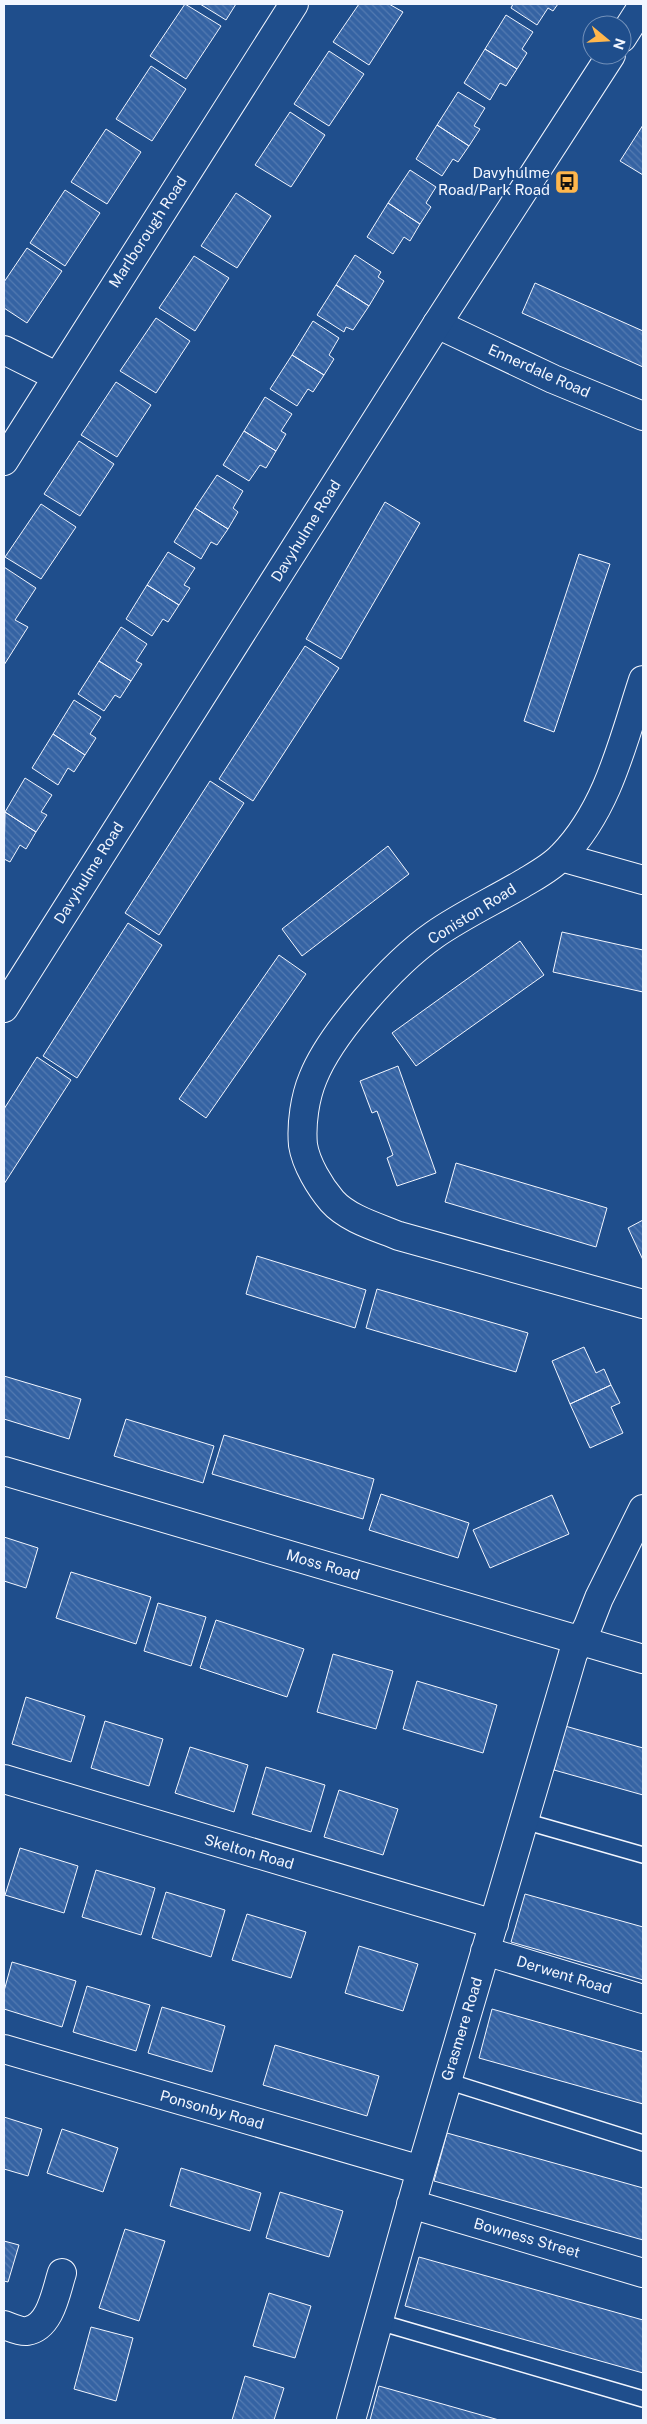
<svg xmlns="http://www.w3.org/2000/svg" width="647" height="2424" font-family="'Public Sans',sans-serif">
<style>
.building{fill:url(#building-back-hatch);stroke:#f2f6ff}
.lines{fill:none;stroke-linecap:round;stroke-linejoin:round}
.service-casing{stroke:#f2f6ff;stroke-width:18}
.minor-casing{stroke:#f2f6ff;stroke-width:30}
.tertiary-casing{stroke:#f2f6ff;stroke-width:30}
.service{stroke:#1f4e8c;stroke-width:15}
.minor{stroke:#1f4e8c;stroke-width:28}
.tertiary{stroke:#1f4e8c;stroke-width:28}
.labels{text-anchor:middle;stroke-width:4;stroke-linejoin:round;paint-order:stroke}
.poi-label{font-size:15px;fill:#f2f6ff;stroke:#1f4e8c;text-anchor:end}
.street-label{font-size:15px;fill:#f2f6ff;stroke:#1f4e8c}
</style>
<defs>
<pattern id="building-back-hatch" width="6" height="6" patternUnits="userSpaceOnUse" patternTransform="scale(1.25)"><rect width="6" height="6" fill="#3563a3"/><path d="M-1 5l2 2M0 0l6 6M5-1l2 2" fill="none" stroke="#537ab1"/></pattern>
</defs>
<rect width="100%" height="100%" fill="#1f4e8c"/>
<path class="building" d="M 185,4 L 221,26 L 186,79 L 150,56 Z
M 200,4 L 236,4 L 226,20 Z
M 359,4 L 389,4 L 403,12 L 369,65 L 333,42 Z
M 513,4 L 558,4 L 553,11 L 548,8 L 537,25 L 511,8 Z
M 506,15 L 533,32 L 522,49 L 527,53 L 517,69 L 485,49 Z
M 485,49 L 517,69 L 506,86 L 500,83 L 490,100 L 464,83 Z
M 329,51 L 364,74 L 329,126 L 294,104 Z
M 151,66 L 186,89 L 152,141 L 116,119 Z
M 458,92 L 485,108 L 474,126 L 480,129 L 469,146 L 437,125 Z
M 290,112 L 325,135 L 291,187 L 255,165 Z
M 437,125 L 469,146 L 458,162 L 453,159 L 442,176 L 416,159 Z
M 643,125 L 643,175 L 620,161 Z
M 106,129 L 141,152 L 107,204 L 71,182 Z
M 410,170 L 436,187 L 426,203 L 431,207 L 420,224 L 388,203 Z
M 65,190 L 100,213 L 65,266 L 30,243 Z
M 236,193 L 271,216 L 237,268 L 201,246 Z
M 388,203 L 420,224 L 410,241 L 404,237 L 393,254 L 367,237 Z
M 27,248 L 62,271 L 27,323 L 4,308 L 4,282 Z
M 355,255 L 381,272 L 378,277 L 384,281 L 369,306 L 336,285 Z
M 194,256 L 229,278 L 195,331 L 159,308 Z
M 535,283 L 643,331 L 643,367 L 522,313 Z
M 336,285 L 369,306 L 353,330 L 346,327 L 344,332 L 317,315 Z
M 156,318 L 190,341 L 156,393 L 120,371 Z
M 313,321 L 339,338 L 329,355 L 334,359 L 324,375 L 292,355 Z
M 292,355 L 324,375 L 313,392 L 308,389 L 297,406 L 270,389 Z
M 116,382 L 151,405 L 117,457 L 81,435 Z
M 265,397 L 292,414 L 281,431 L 286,434 L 276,451 L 244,431 Z
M 244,431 L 276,451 L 266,468 L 260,465 L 249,481 L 223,465 Z
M 79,441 L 114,464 L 80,516 L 44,494 Z
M 217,475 L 243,491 L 233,508 L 238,512 L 228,529 L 195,508 Z
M 385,502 L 420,523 L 341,659 L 306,639 Z
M 41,504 L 76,527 L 41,579 L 5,557 Z
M 195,508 L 228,529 L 217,545 L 211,542 L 201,559 L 174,542 Z
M 168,552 L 195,568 L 184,585 L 190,588 L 179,605 L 147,585 Z
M 579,554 L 610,564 L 554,732 L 524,721 Z
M 4,567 L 36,588 L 15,620 L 28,627 L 4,665 Z
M 147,585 L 179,605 L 168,622 L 163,619 L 152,636 L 126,619 Z
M 121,627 L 147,644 L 136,661 L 142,664 L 131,681 L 99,661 Z
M 305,646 L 339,668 L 253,801 L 219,779 Z
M 99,661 L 131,681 L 120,698 L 115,695 L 104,711 L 78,694 Z
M 74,700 L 101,717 L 90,734 L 96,738 L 85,755 L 53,734 Z
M 53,734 L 85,755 L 74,772 L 68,768 L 58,785 L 32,768 Z
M 25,778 L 52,795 L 41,812 L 47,815 L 36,832 L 5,812 Z
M 210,781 L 244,803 L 159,935 L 125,913 Z
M 5,812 L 36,832 L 26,849 L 20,845 L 10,862 L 4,859 Z
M 388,846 L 409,874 L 302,956 L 282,929 Z
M 128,923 L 162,945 L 77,1078 L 43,1056 Z
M 562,932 L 643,950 L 643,992 L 553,972 Z
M 520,941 L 544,975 L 416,1066 L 392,1033 Z
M 279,955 L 306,974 L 206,1118 L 179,1099 Z
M 37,1057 L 71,1080 L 4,1184 L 4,1109 Z
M 398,1066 L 436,1173 L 397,1186 L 387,1158 L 393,1155 L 377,1111 L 372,1113 L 360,1081 Z
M 456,1163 L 607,1208 L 596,1247 L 445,1202 Z
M 643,1220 L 643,1260 L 628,1228 Z
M 257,1256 L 366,1290 L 355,1328 L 246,1294 Z
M 377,1289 L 528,1333 L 516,1372 L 366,1328 Z
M 584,1347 L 596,1373 L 604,1369 L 611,1385 L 570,1404 L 552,1361 Z
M 4,1376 L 81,1399 L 69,1439 L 4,1419 Z
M 611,1385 L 620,1403 L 611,1407 L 623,1433 L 590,1448 L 570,1404 Z
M 126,1419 L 214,1446 L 203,1483 L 114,1456 Z
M 224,1435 L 374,1479 L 363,1519 L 212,1474 Z
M 381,1494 L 469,1523 L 458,1558 L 369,1530 Z
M 552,1495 L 569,1534 L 490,1568 L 473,1530 Z
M 4,1537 L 38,1548 L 26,1588 L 4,1581 Z
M 71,1572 L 151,1597 L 136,1644 L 56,1618 Z
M 158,1603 L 206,1617 L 191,1666 L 144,1651 Z
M 216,1620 L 304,1649 L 287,1697 L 200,1668 Z
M 333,1654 L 393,1671 L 376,1729 L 317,1712 Z
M 417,1681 L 497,1705 L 483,1753 L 403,1729 Z
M 26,1697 L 85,1716 L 71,1762 L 12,1744 Z
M 105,1721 L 163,1739 L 149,1786 L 91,1768 Z
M 565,1726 L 643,1748 L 643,1795 L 554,1770 Z
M 190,1747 L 248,1765 L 234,1812 L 175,1793 Z
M 266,1767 L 325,1785 L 311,1832 L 252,1814 Z
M 339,1790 L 398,1809 L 383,1855 L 324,1837 Z
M 20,1848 L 78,1866 L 64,1913 L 5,1895 Z
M 96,1870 L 155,1888 L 141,1935 L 82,1917 Z
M 166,1892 L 225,1910 L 211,1957 L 152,1938 Z
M 525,1894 L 643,1927 L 643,1980 L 511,1942 Z
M 247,1914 L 306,1932 L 291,1978 L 232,1960 Z
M 359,1946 L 418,1964 L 403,2011 L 345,1993 Z
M 12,1962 L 76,1981 L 62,2027 L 4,2009 L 4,1991 Z
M 87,1986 L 150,2005 L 136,2051 L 73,2032 Z
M 162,2007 L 225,2026 L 212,2072 L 148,2053 Z
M 492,2009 L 643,2052 L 643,2104 L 479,2058 Z
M 275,2045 L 379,2076 L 367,2116 L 263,2085 Z
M 4,2117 L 42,2129 L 28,2176 L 4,2169 Z
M 62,2129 L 118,2148 L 103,2192 L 47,2173 Z
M 447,2133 L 643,2188 L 643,2240 L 434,2181 Z
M 181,2168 L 261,2193 L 250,2231 L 170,2206 Z
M 280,2192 L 343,2211 L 329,2257 L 266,2238 Z
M 125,2229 L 165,2241 L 139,2321 L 99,2308 Z
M 4,2241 L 19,2245 L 8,2282 L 4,2281 Z
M 419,2257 L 643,2320 L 643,2373 L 405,2306 Z
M 269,2293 L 311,2306 L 295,2358 L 253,2346 Z
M 91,2327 L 133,2338 L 116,2401 L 74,2389 Z
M 245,2376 L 284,2388 L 274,2420 L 232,2420 Z
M 379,2386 L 499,2420 L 370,2420 Z"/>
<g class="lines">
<defs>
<path id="service" d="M 524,1821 L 643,1855
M 447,2081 L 643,2143
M 379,2322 L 643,2399"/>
<path id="minor" d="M 437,324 L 553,379 L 643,416
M 4,350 L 56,376
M 4,461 L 294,4
M 643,680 C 623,741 608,809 562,856 C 551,868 535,876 522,884 C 493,901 461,916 434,935 C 394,963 331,1033 313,1078 C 305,1097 301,1124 303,1145 C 306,1164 320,1187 332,1201 C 348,1219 377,1227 399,1236 L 643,1304
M 561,857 L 643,880
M 4,1471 L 643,1659
M 4,1779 L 494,1924
M 485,1951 L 643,1999
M 4,2049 L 421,2170
M 411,2204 L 643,2273
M 4,2325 C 10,2327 20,2332 27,2331 C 51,2327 56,2291 62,2273
M 351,2420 L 421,2170 L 573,1654 L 588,1626 L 599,1598 L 643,1509"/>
<path id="tertiary" d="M 622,38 L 643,5
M 4,1008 L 437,324 L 611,55"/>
</defs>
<use href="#service" class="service-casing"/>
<use href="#minor" class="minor-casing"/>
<use href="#tertiary" class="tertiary-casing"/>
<use href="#service" class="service"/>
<use href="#minor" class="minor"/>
<use href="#tertiary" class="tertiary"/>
</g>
<defs>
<symbol id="bus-square" viewBox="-11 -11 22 22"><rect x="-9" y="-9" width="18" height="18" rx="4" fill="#ffb74d" stroke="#1f4e8c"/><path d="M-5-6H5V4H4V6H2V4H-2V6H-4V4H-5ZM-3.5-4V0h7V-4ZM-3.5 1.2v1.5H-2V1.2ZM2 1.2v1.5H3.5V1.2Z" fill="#111"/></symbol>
</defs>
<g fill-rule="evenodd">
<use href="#bus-square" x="553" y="168" width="28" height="28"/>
</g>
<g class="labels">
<g class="poi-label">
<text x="550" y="178">Davyhulme<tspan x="550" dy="17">Road/Park Road</tspan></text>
</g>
<g class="street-label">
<text transform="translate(148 232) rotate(-57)" y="5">Marlborough Road</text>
<text transform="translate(539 371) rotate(24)" y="5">Ennerdale Road</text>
<text transform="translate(306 531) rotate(-58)" y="5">Davyhulme Road</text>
<text transform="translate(89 873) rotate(-58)" y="5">Davyhulme Road</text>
<text transform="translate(472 914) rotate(-32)" y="5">Coniston Road</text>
<text transform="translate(323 1565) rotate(16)" y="5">Moss Road</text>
<text transform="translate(249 1852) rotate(16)" y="5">Skelton Road</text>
<text transform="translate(564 1975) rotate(17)" y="5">Derwent Road</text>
<text transform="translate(462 2029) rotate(-73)" y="5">Grasmere Road</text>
<text transform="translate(212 2110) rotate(16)" y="5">Ponsonby Road</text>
<text transform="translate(527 2238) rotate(16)" y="5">Bowness Street</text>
</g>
</g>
<rect width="647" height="2424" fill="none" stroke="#f2f6ff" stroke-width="10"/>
<g transform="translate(607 40) rotate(108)"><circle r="24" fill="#1f4e8c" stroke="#7391ba"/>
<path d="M0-4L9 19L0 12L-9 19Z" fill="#ffb74d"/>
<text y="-8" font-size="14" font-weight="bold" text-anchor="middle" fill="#f2f6ff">N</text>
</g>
</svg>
